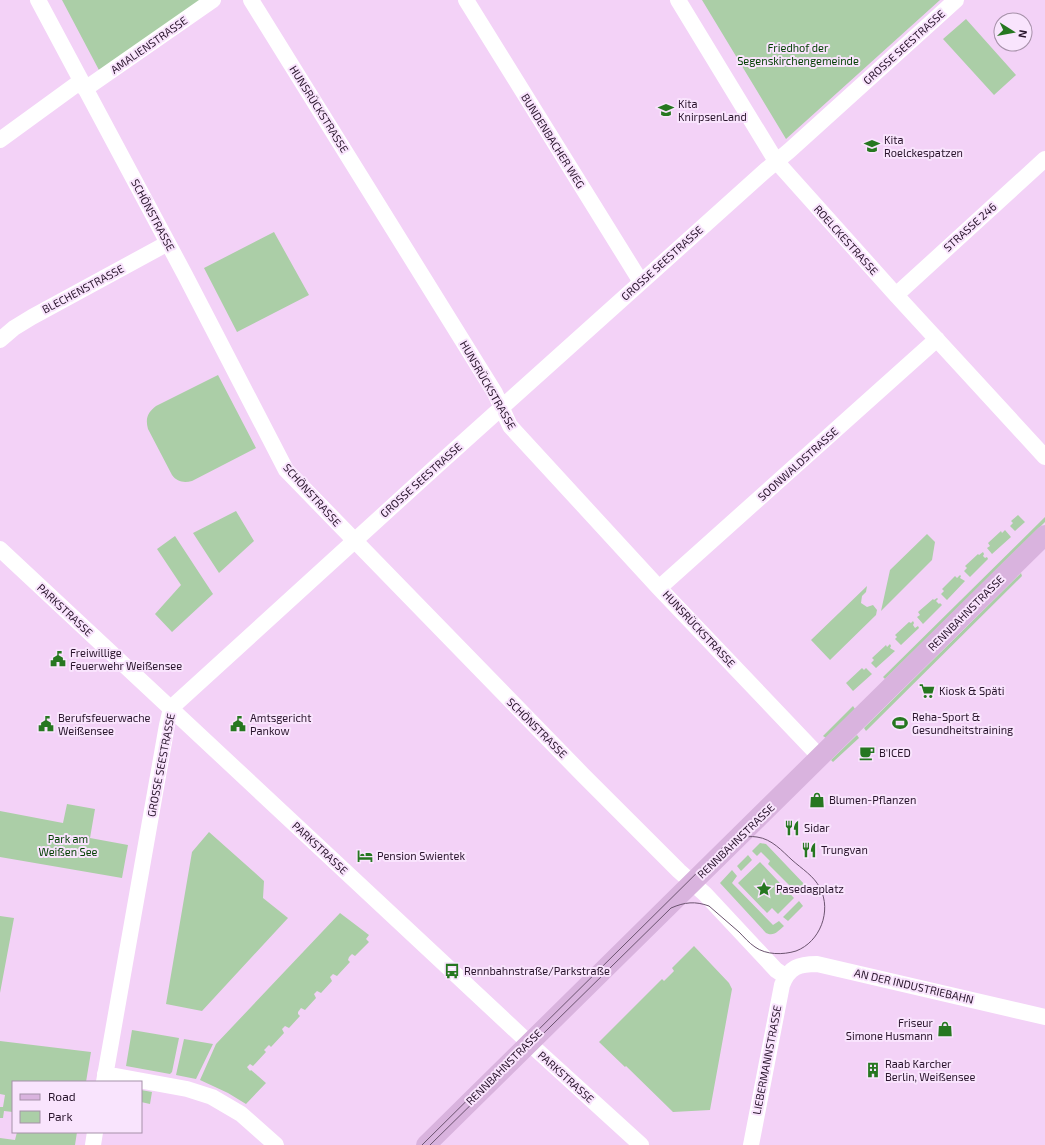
<svg xmlns="http://www.w3.org/2000/svg" width="1045" height="1145" font-family="'Exo 2',sans-serif">
<style>
.green{fill:#abcea7}
.lines{fill:none;stroke-linecap:round;stroke-linejoin:round}
.minor{stroke:#fff;stroke-width:16}
.major{stroke:#d9b3de;stroke-width:20}
.tram{stroke:#6b536f;stroke-width:1}
.labels{text-anchor:middle;stroke-width:4;stroke-linejoin:round;paint-order:stroke}
.street-label{font-size:11px;fill:#29152c;stroke:#f9e4fd}
.park-label{font-size:11px;fill:#003e00;stroke:#f9e4fd}
.poi-label{font-size:11px;fill:#29152c;stroke:#f9e4fd;text-anchor:start}
</style>
<rect width="100%" height="100%" fill="#f3d2f7"/>
<path class="green" d="M 62,0 L 202,0 L 100,72 Z
M 702,0 L 940,0 L 786,139 Z
M 966,19 L 1016,75 L 994,95 L 943,39 Z
M 274,232 L 309,295 L 237,332 L 204,268 Z
M 218,375 L 256,448 L 192,481 C 184,483 177,482 172,475 L 148,429 C 145,418 148,412 156,406 Z
M 236,511 L 254,541 L 219,573 L 193,533 Z
M 1018,515 L 1025,522 L 1015,531 L 1010,526 L 1013,523 L 1011,521 Z
M 1045,517 L 1045,522 L 885,679 L 883,677 Z
M 1005,530 L 1011,537 L 992,554 L 987,548 L 990,546 L 988,543 L 1001,531 L 1002,533 Z
M 927,534 L 935,542 L 932,560 L 881,611 L 890,570 Z
M 175,536 L 213,594 L 172,632 L 155,614 L 181,585 L 157,549 Z
M 983,552 L 984,554 L 983,556 L 985,558 L 987,557 L 988,559 L 970,577 L 964,571 L 967,568 L 965,566 L 978,554 L 979,555 Z
M 1021,573 L 1022,576 L 866,731 L 864,728 Z
M 960,575 L 961,576 L 960,578 L 965,581 L 947,600 L 941,594 L 944,591 L 942,589 L 955,576 L 957,578 Z
M 867,586 L 866,592 L 862,596 L 861,603 L 867,607 L 873,605 L 877,610 L 876,615 L 830,660 L 811,640 Z
M 937,598 L 938,599 L 936,601 L 939,604 L 940,603 L 942,605 L 923,624 L 917,617 L 920,615 L 918,612 L 933,599 L 934,600 Z
M 913,621 L 914,623 L 913,625 L 915,628 L 918,626 L 919,628 L 901,645 L 895,639 L 897,637 L 895,635 L 909,622 L 911,623 Z
M 890,644 L 891,646 L 890,648 L 895,651 L 876,668 L 871,663 L 874,660 L 872,658 L 886,645 L 887,647 Z
M 862,668 L 864,670 L 866,668 L 872,674 L 853,691 L 846,683 Z
M 853,706 L 855,709 L 826,738 L 823,736 Z
M 857,735 L 859,738 L 833,762 L 831,760 Z
M 67,804 L 95,809 L 90,838 L 128,845 L 122,878 L 0,857 L 0,811 L 63,823 Z
M 209,832 L 264,881 L 263,898 L 288,918 L 202,1011 L 166,1004 L 192,852 Z
M 760,843 L 766,844 L 807,887 L 799,895 L 768,864 L 770,861 L 761,852 L 757,856 L 752,851 Z
M 748,855 L 752,860 L 741,871 L 737,866 Z
M 760,862 L 794,898 L 778,914 L 772,908 L 767,913 L 738,883 Z
M 732,870 L 737,876 L 732,883 L 773,925 L 779,921 L 784,926 C 778,931 774,937 766,933 L 720,883 Z
M 799,901 L 803,906 L 788,921 L 783,917 Z
M 340,913 L 369,935 L 366,939 L 369,942 L 355,956 L 352,954 L 349,957 L 348,960 L 350,962 L 337,976 L 333,974 L 330,977 L 332,981 L 321,993 L 317,991 L 314,994 L 316,998 L 305,1010 L 301,1008 L 298,1012 L 298,1014 L 300,1016 L 289,1028 L 285,1026 L 282,1029 L 284,1033 L 271,1047 L 269,1045 C 267,1047 266,1048 264,1050 L 266,1052 L 253,1066 L 250,1064 L 247,1067 L 250,1071 L 251,1070 L 266,1083 L 246,1104 L 228,1093 L 200,1080 L 216,1044 Z
M 0,916 L 14,918 L 0,993 Z
M 694,946 L 729,983 L 732,989 L 710,1110 L 673,1112 L 626,1066 L 625,1067 L 599,1042 L 662,979 L 664,981 L 674,971 L 672,968 Z
M 132,1030 L 179,1038 L 172,1072 L 170,1074 L 126,1066 Z
M 184,1039 L 213,1044 L 196,1079 L 176,1075 Z
M 0,1041 L 91,1052 L 86,1082 L 13,1082 L 13,1114 L 13,1112 L 4,1111 L 3,1118 L 0,1118 L 0,1107 L 3,1107 L 5,1095 L 0,1094 Z
M 141,1090 L 152,1092 L 150,1104 L 141,1102 Z
M 17,1132 L 77,1132 L 75,1145 L 0,1145 L 0,1138 L 15,1140 Z"/>
<g class="lines">
<path class="minor" d="M 38,0 L 185,275 L 286,470 L 583,775 L 679,871 L 705,894 L 776,970 L 785,976
M 251,0 L 495,393 L 510,426 L 659,588 L 820,757
M 466,0 L 641,282
M 678,0 L 776,161 L 896,295 L 1045,457
M 85,89 L 213,0
M 0,140 L 81,81
M 896,295 L 1045,159
M 0,340 L 14,328 L 32,317 L 168,243
M 0,549 L 529,1043 L 641,1145
M 659,588 L 937,339
M 105,1074 L 187,1089 L 212,1097 L 241,1114 L 276,1145
M 104,1082 L 167,725 L 171,708 L 441,462 L 766,170 L 789,151 L 956,0
M 93,1145 L 95,1132
M 751,1145 L 782,985 C 789,967 799,964 817,964 L 1045,1017"/>
<path class="major" d="M 426,1145 L 1045,535"/>
<path class="tram" d="M 422,1145 L 723,847 C 734,840 745,835 757,837 C 772,839 782,851 792,860 C 802,869 814,876 820,888 C 832,911 820,942 796,951 C 783,955 766,955 755,947 C 749,943 744,937 739,932 C 729,923 719,915 709,906 C 695,901 685,902 671,908 L 430,1145"/>
</g>
<defs>
<symbol id="school-bare" viewBox="-9 -9 18 18"><path d="M0-5L7-2L0 1L-7-2ZM-4 1L0 2.5L4 1V4Q0 6-4 4Z" fill="#267720" stroke="#f9e4fd" stroke-width="2.5" paint-order="stroke"/></symbol>
<symbol id="civic-bare" viewBox="-9 -9 18 18"><path d="M-.6-6.5H3V-4.5H.6V-3L4-1V1h2V6H-6V1h2V-1L-.6-3ZM-1.2 2.5V6h2.4V2.5Z" fill="#267720" stroke="#f9e4fd" stroke-width="2.5" paint-order="stroke"/></symbol>
<symbol id="supermarket-bare" viewBox="-9 -9 18 18"><path d="M-6-5.5h2.5l.6 2H6L4.5 2H-2.5L-4.4-4H-6ZM-1.5 3.2a1.3 1.3 0 1 0 .1 0ZM3 3.2a1.3 1.3 0 1 0 .1 0Z" fill="#267720" stroke="#f9e4fd" stroke-width="2.5" paint-order="stroke"/></symbol>
<symbol id="stadium-bare" viewBox="-9 -9 18 18"><path d="M0-5a6.5 5 0 1 0 0 10a6.5 5 0 1 0 0-10ZM-3.5-1.8h7v3.6h-7Z" fill="#267720" stroke="#f9e4fd" stroke-width="2.5" paint-order="stroke"/></symbol>
<symbol id="cafe-bare" viewBox="-9 -9 18 18"><path d="M-5.5-4.5H6V0H3Q3 3.5 0 3.5H-2.5Q-5.5 3.5-5.5 0ZM3-3.2v2h1.7v-2ZM-6 4.5H4V6H-6Z" fill="#267720" stroke="#f9e4fd" stroke-width="2.5" paint-order="stroke"/></symbol>
<symbol id="shop-bare" viewBox="-9 -9 18 18"><path d="M-5-2.5h2.3a2.7 3.5 0 0 1 5.4 0H5L5.5 6h-11ZM-1.5-2.5h3a1.5 2.3 0 0 0-3 0Z" fill="#267720" stroke="#f9e4fd" stroke-width="2.5" paint-order="stroke"/></symbol>
<symbol id="restaurant-bare" viewBox="-9 -9 18 18"><path d="M-5-6h1v4h1v-4h1v4h1v-4h1v5L-1.5 .5V6h-2V.5L-5-1ZM5-6V6H3V1.5H1.5Q1.5-4 5-6Z" fill="#267720" stroke="#f9e4fd" stroke-width="2.5" paint-order="stroke"/></symbol>
<symbol id="hotel-bare" viewBox="-9 -9 18 18"><path d="M-6-4.5h1.5V1H6V5H4.5V3h-9V5H-6ZM-4 0a1.8 1.8 0 1 1 3.6 0ZM.5 0V-2.5h3Q6-2.5 6 0Z" fill="#267720" stroke="#f9e4fd" stroke-width="2.5" paint-order="stroke"/></symbol>
<symbol id="sight-bare" viewBox="-9 -9 18 18"><path d="M0-6L1.8-2.2L6-1.7L2.9 1.2L3.7 5.4L0 3.3L-3.7 5.4L-2.9 1.2L-6-1.7L-1.8-2.2Z" fill="#267720" stroke="#f9e4fd" stroke-width="2.5" paint-order="stroke"/></symbol>
<symbol id="bus-bare" viewBox="-9 -9 18 18"><path d="M-5-6H5V4H4V6H2V4H-2V6H-4V4H-5ZM-3.5-4V0h7V-4ZM-3.5 1.2v1.5H-2V1.2ZM2 1.2v1.5H3.5V1.2Z" fill="#267720" stroke="#f9e4fd" stroke-width="2.5" paint-order="stroke"/></symbol>
<symbol id="building-bare" viewBox="-9 -9 18 18"><path d="M-4-6H4V6H1V3H-1V6H-4ZM-2.5-4.3h1.7v1.8h-1.7ZM.8-4.3h1.7v1.8H.8ZM-2.5-1h1.7V.8h-1.7ZM.8-1h1.7V.8H.8Z" fill="#267720" stroke="#f9e4fd" stroke-width="2.5" paint-order="stroke"/></symbol>
</defs>
<g fill-rule="evenodd">
<use href="#school-bare" x="655" y="99" width="22" height="22"/>
<use href="#school-bare" x="861" y="135" width="22" height="22"/>
<use href="#civic-bare" x="47" y="648" width="22" height="22"/>
<use href="#supermarket-bare" x="916" y="680" width="22" height="22"/>
<use href="#stadium-bare" x="889" y="712" width="22" height="22"/>
<use href="#civic-bare" x="35" y="713" width="22" height="22"/>
<use href="#civic-bare" x="227" y="713" width="22" height="22"/>
<use href="#cafe-bare" x="856" y="742" width="22" height="22"/>
<use href="#shop-bare" x="806" y="789" width="22" height="22"/>
<use href="#restaurant-bare" x="781" y="817" width="22" height="22"/>
<use href="#restaurant-bare" x="798" y="839" width="22" height="22"/>
<use href="#hotel-bare" x="354" y="845" width="22" height="22"/>
<use href="#sight-bare" x="753" y="878" width="22" height="22"/>
<use href="#bus-bare" x="441" y="960" width="22" height="22"/>
<use href="#shop-bare" x="934" y="1018" width="22" height="22"/>
<use href="#building-bare" x="862" y="1059" width="22" height="22"/>
</g>
<g class="labels">
<g class="street-label">
<text transform="translate(149 45) rotate(-35)" y="4">AMALIENSTRASSE</text>
<text transform="translate(904 47) rotate(-42)" y="4">GROSSE SEESTRASSE</text>
<text transform="translate(319 109) rotate(58)" y="4">HUNSRÜCKSTRASSE</text>
<text transform="translate(553 141) rotate(58)" y="4">BUNDENBACHER WEG</text>
<text transform="translate(153 215) rotate(62)" y="4">SCHÖNSTRASSE</text>
<text transform="translate(970 227) rotate(-42)" y="4">STRASSE 246</text>
<text transform="translate(846 240) rotate(48)" y="4">ROELCKESTRASSE</text>
<text transform="translate(662 263) rotate(-42)" y="4">GROSSE SEESTRASSE</text>
<text transform="translate(83 289) rotate(-28)" y="4">BLECHENSTRASSE</text>
<text transform="translate(488 385) rotate(60)" y="4">HUNSRÜCKSTRASSE</text>
<text transform="translate(798 464) rotate(-42)" y="4">SOONWALDSTRASSE</text>
<text transform="translate(421 480) rotate(-42)" y="4">GROSSE SEESTRASSE</text>
<text transform="translate(312 495) rotate(48)" y="4">SCHÖNSTRASSE</text>
<text transform="translate(65 610) rotate(43)" y="4">PARKSTRASSE</text>
<text transform="translate(966 613) rotate(-45)" y="4">RENNBAHNSTRASSE</text>
<text transform="translate(699 629) rotate(47)" y="4">HUNSRÜCKSTRASSE</text>
<text transform="translate(537 728) rotate(45)" y="4">SCHÖNSTRASSE</text>
<text transform="translate(161 765) rotate(-79)" y="4">GROSSE SEESTRASSE</text>
<text transform="translate(736 841) rotate(-44)" y="4">RENNBAHNSTRASSE</text>
<text transform="translate(320 848) rotate(43)" y="4">PARKSTRASSE</text>
<text transform="translate(914 986) rotate(13)" y="4">AN DER INDUSTRIEBAHN</text>
<text transform="translate(767 1060) rotate(-79)" y="4">LIEBERMANNSTRASSE</text>
<text transform="translate(504 1067) rotate(-45)" y="4">RENNBAHNSTRASSE</text>
<text transform="translate(566 1077) rotate(42)" y="4">PARKSTRASSE</text>
</g>
<g class="park-label">
<text x="798" y="52">Friedhof der<tspan x="798" dy="13">Segenskirchengemeinde</tspan></text>
<text x="68" y="843">Park am<tspan x="68" dy="13">Weißen See</tspan></text>
</g>
<g class="poi-label">
<text x="678" y="108">Kita<tspan x="678" dy="13">KnirpsenLand</tspan></text>
<text x="884" y="144">Kita<tspan x="884" dy="13">Roelckespatzen</tspan></text>
<text x="70" y="657">Freiwillige<tspan x="70" dy="13">Feuerwehr Weißensee</tspan></text>
<text x="939" y="695">Kiosk &amp; Späti</text>
<text x="912" y="721">Reha-Sport &amp;<tspan x="912" dy="13">Gesundheitstraining</tspan></text>
<text x="58" y="722">Berufsfeuerwache<tspan x="58" dy="13">Weißensee</tspan></text>
<text x="250" y="722">Amtsgericht<tspan x="250" dy="13">Pankow</tspan></text>
<text x="879" y="757">B'ICED</text>
<text x="829" y="804">Blumen-Pflanzen</text>
<text x="804" y="832">Sidar</text>
<text x="821" y="854">Trungvan</text>
<text x="377" y="860">Pension Swientek</text>
<text x="776" y="893">Pasedagplatz</text>
<text x="464" y="975">Rennbahnstraße/Parkstraße</text>
<text x="933" y="1027" text-anchor="end">Friseur<tspan x="933" dy="13">Simone Husmann</tspan></text>
<text x="885" y="1068">Raab Karcher<tspan x="885" dy="13">Berlin, Weißensee</tspan></text>
</g>
</g>
<rect x="12" y="1081" width="130" height="52" fill="#f9e4fd" stroke="#a691a9"/>
<rect x="20" y="1094" width="20" height="6" fill="#d9b3de" stroke="#a691a9"/>
<text x="48" y="1101" font-size="12" fill="#29152c">Road</text>
<rect x="20" y="1111" width="20" height="12" fill="#abcea7" stroke="#a691a9"/>
<text x="48" y="1121" font-size="12" fill="#29152c">Park</text>
<g transform="translate(1013 32) rotate(101)"><circle r="19" fill="#f9e4fd" stroke="#a691a9"/>
<path d="M0-3L7 15L0 10L-7 15Z" fill="#267720"/>
<text y="-6" font-size="11" font-weight="bold" text-anchor="middle" fill="#29152c">N</text>
</g>
</svg>
